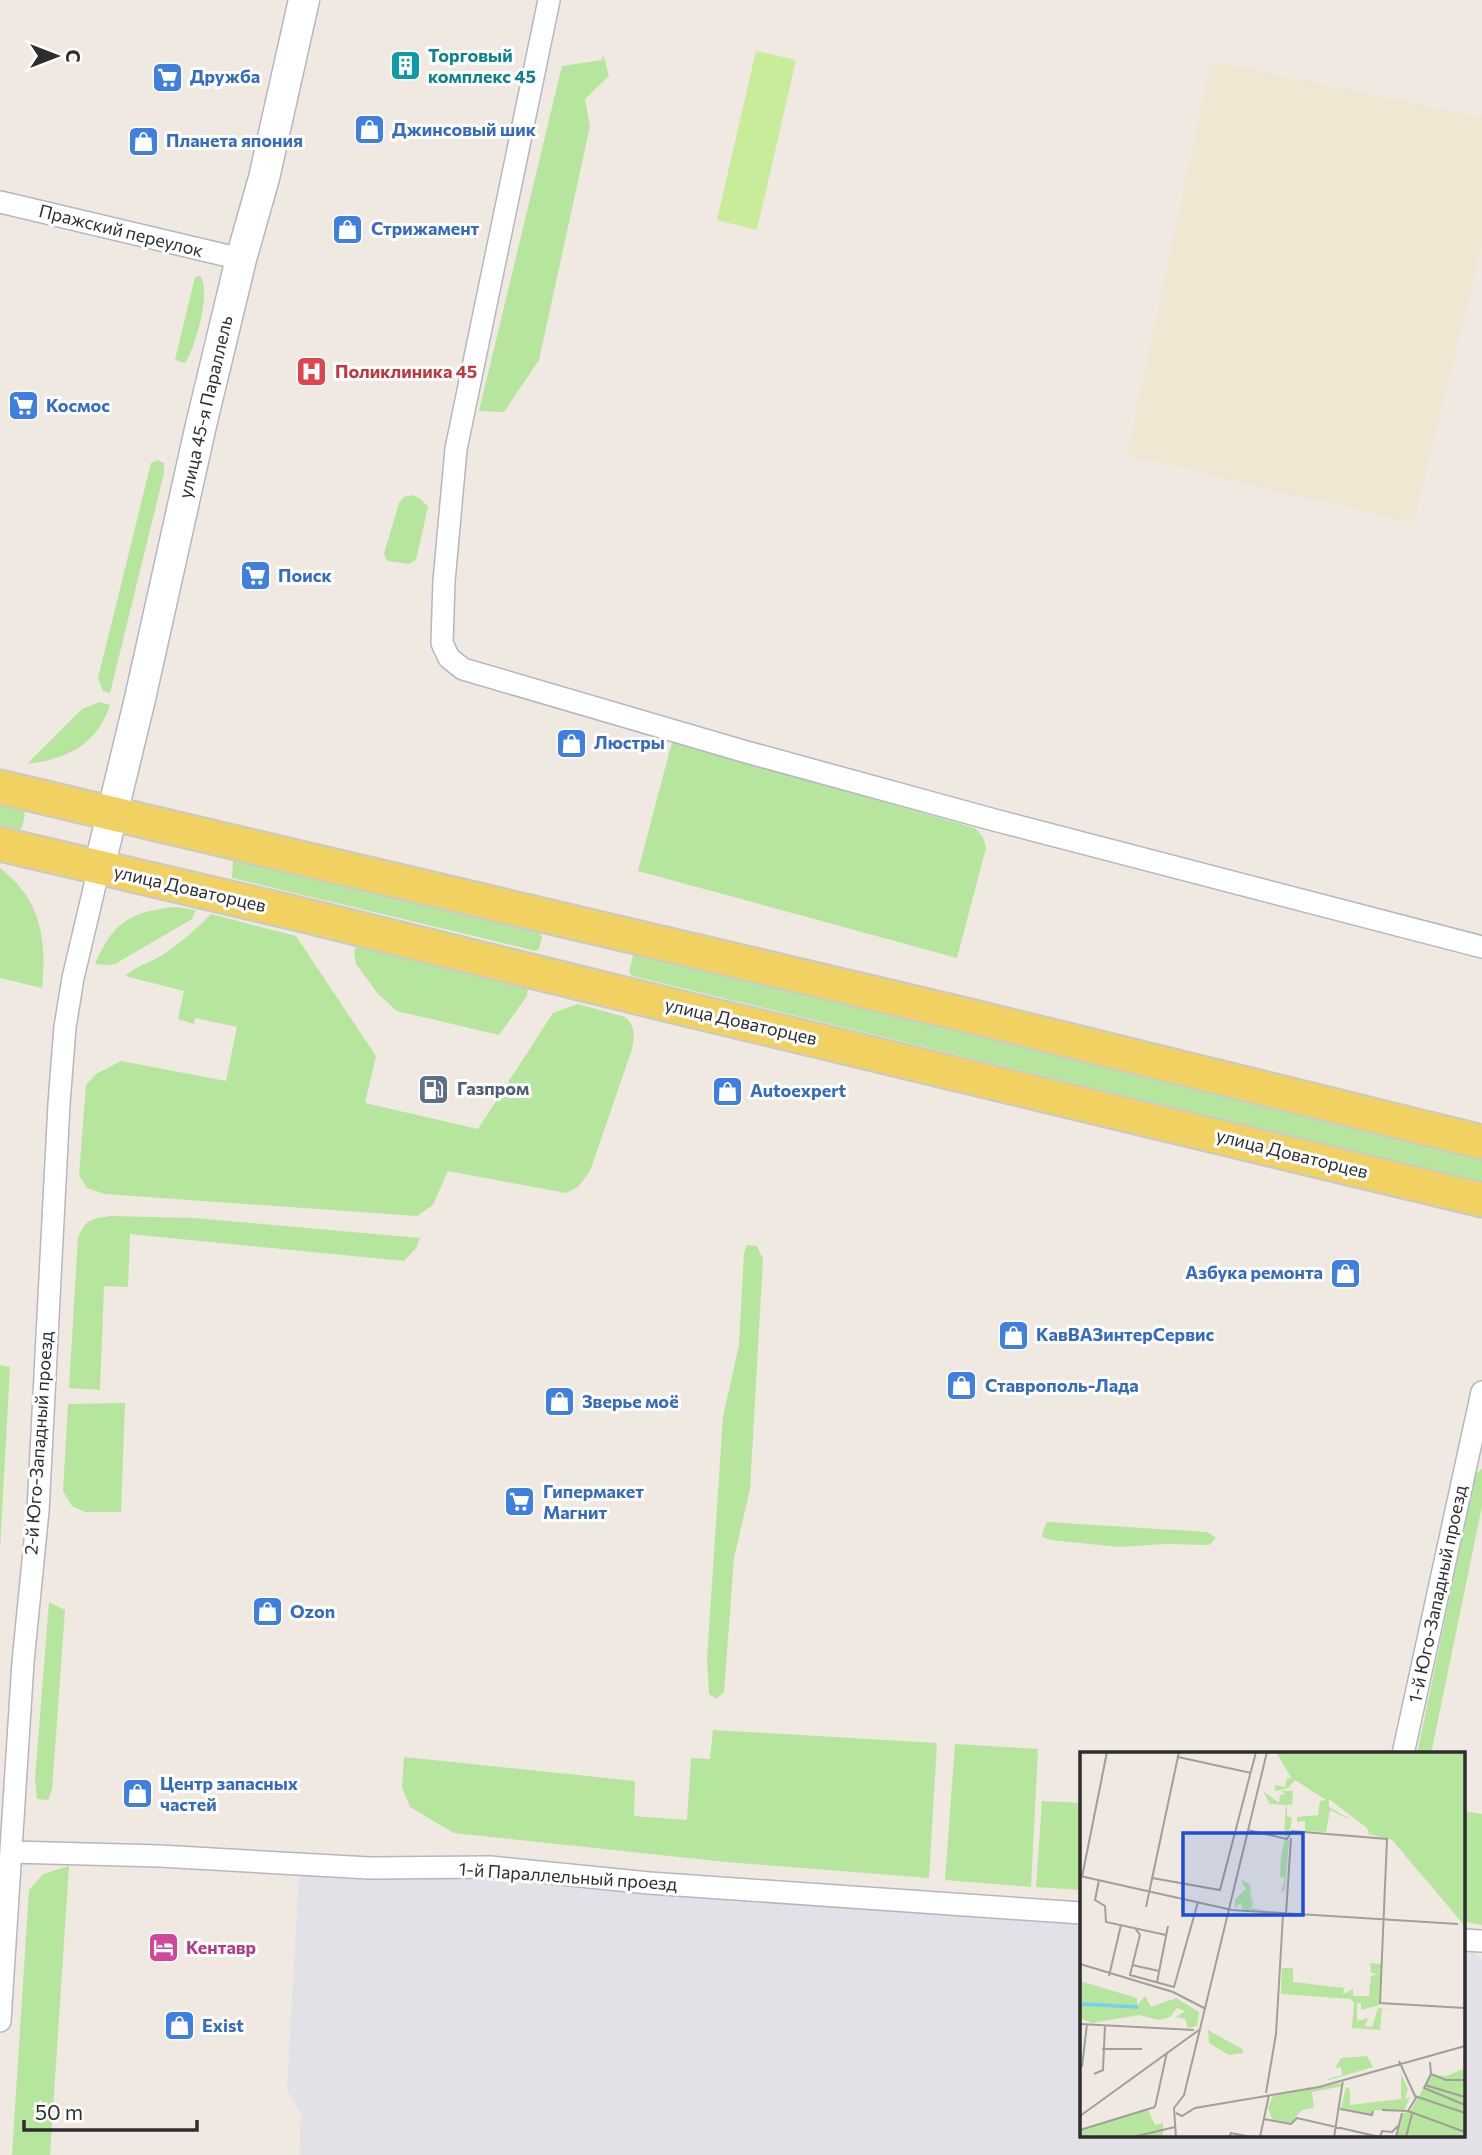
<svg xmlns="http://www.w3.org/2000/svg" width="1482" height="2155" font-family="Commissioner,sans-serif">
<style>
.industrial{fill:#e3e1e8}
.education{fill:#f0e6d1}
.green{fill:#b6e59e}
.pitch{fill:#c9ec9a}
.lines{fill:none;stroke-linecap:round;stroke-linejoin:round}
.street-casing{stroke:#b4b7c1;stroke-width:24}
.secondary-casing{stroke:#b4b7c1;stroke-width:33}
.primary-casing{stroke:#c9c9c9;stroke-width:37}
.street{stroke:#fff;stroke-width:21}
.secondary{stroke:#fff;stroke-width:30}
.primary{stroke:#f2d163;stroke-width:33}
.labels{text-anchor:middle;stroke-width:6;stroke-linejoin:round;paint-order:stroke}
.culture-label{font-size:18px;font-weight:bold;fill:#0d838f;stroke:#fff;text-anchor:start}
.shop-label{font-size:18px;font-weight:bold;fill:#366cbe;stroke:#fff;text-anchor:start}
.street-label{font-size:18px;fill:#2e2e2e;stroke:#fff}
.health-label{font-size:18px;font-weight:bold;fill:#be3a42;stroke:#fff;text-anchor:start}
.service-label{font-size:18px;font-weight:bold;fill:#4e5e75;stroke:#fff;text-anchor:start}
.hotel-label{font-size:18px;font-weight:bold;fill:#b23c85;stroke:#fff;text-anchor:start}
.inset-river{fill:none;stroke:#75cff0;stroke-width:3.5}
.inset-road{fill:none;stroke:#a29e99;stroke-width:2}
.view{fill:#1d4ed8;fill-opacity:0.15;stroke:#1d4ed8;stroke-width:3.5}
.inset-edge{fill:none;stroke:#2e2e2e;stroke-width:3.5}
</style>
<rect width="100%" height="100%" fill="#efe9e1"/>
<path class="industrial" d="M 299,1874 L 458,1877 L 686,1897 L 1081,1924 L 1081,2136 L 1463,2136 L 1463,1946 L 1469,1947 L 1482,1960 L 1482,2155 L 300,2155 L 301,2113 L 287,2090 Z"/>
<path class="education" d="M 1211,61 L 1482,118 L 1482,243 L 1414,523 L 1127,455 Z"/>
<path class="green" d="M 603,54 L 609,76 L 585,99 L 590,126 L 539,360 L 504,412 L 479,411 L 562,66 L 602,60 Z
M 200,276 C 212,291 195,348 185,363 L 175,360 L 195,277 Z
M 157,460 L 164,463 L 164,473 L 110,693 L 103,691 L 98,678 L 151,463 Z
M 412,495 L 421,499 L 428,507 L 416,560 L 409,564 L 387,561 L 384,554 L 399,503 L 404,497 Z
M 100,702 L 110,705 C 97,745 67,759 27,764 L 82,709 Z
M 672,742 L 975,828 L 983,837 L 986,848 L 957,958 L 638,871 Z
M 0,805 L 23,810 L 25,815 L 22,827 L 19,830 L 0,825 Z
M 236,860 L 540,933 L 542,937 L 539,949 L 536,951 L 232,878 L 233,861 Z
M 0,868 C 41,900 47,938 42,988 L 0,978 Z
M 176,907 L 196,910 L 192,919 L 115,964 L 106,965 L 95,964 C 113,922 131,911 176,907 Z
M 211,914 L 296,936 L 376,1056 L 365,1103 L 478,1129 L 553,1013 L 578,1004 L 625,1017 C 636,1026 634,1037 632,1049 L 590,1171 L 578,1187 L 566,1193 L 448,1171 L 433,1205 L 417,1216 L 105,1194 L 87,1188 L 79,1175 L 86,1085 L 96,1074 L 121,1061 L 226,1081 L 237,1027 L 195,1018 L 194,1024 L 178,1019 L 184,991 L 125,976 C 138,965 150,963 164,954 C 181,942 197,929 211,914 Z
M 360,944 L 528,984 L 527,996 L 499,1035 L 397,1011 L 378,994 L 356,964 L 354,950 Z
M 637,954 L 1482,1158 L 1482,1182 L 632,976 L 629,972 L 633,956 Z
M 111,1216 L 194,1218 L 420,1238 L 416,1248 L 404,1261 L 130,1234 L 128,1287 L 104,1286 L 100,1390 L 69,1388 L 78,1238 C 86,1218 92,1219 111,1216 Z
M 747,1245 L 757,1246 L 763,1259 L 750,1489 L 734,1558 L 724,1692 L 716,1699 L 709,1694 L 707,1659 L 723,1417 L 739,1345 L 744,1253 Z
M 0,1365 L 10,1367 L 0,1550 Z
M 125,1403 L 121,1512 L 85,1512 L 72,1506 L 63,1491 L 68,1404 Z
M 1482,1468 L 1482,1506 L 1431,1754 L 1417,1754 L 1475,1475 Z
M 1047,1522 L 1207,1532 L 1216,1538 L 1209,1545 L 1164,1544 L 1119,1547 L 1051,1540 L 1042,1537 L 1043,1531 Z
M 49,1602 L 65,1610 L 52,1790 L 48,1800 L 37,1799 L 35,1779 Z
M 713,1730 L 937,1743 L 929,1878 L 726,1862 L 454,1833 L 410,1807 L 402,1787 L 404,1757 L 635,1781 L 634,1816 L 687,1820 L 691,1758 L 710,1759 Z
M 955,1744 L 1038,1749 L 1031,1887 L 945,1880 Z
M 1042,1801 L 1081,1803 L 1081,1890 L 1036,1887 Z
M 1463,1811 L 1482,1814 L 1482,1925 L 1463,1921 Z
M 69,1866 L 50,2155 L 12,2155 L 29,1890 L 43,1874 Z"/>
<path class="pitch" d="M 756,51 L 796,60 L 757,230 L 717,220 Z"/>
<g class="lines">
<defs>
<path id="street" d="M 549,0 L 456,449 L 444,581 L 442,643 L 449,658 L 463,669 L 743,751 L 998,821 L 1482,947
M 0,202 L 241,259
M 1403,1754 L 1482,1392
M 12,1852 L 160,1856 L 369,1868 L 490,1867 L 649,1883 L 1081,1913
M 1463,1940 L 1482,1941
M 0,2021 L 23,1662 L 38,1511 L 59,1104 L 65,1027 L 73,978 L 99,868"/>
<path id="secondary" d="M 99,868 L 139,703 L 201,425 L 241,259 L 264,178 L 304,0"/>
<path id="primary" d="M 0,787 L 966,1015 L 1482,1142
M 0,844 L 295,913 L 665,1004 L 1482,1200"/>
</defs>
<use href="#street" class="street-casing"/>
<use href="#secondary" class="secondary-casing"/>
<use href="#primary" class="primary-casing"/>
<use href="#street" class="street"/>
<use href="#secondary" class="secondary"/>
<use href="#primary" class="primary"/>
</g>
<defs>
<symbol id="building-square" viewBox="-11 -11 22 22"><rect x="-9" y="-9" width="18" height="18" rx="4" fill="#0f9aa8" stroke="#fff"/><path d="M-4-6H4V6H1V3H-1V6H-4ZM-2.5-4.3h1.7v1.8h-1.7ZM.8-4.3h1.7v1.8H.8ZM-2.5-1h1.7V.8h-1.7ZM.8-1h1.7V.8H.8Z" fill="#fff"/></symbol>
<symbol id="supermarket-square" viewBox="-11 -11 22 22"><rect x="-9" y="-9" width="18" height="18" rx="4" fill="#3f7fe0" stroke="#fff"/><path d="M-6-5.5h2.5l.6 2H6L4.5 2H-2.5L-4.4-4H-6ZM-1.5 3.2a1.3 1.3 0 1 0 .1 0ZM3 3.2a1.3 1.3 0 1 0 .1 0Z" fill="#fff"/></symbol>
<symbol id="shop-square" viewBox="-11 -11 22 22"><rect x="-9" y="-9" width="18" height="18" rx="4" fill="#3f7fe0" stroke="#fff"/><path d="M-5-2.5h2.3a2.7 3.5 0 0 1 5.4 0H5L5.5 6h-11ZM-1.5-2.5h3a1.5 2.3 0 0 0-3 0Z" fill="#fff"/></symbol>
<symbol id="hospital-square" viewBox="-11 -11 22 22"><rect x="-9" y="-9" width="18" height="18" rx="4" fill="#e0444e" stroke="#fff"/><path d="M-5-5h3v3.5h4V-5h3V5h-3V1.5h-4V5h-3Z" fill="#fff"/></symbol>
<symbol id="fuel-square" viewBox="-11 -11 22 22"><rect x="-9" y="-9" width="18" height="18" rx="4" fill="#5c6f8a" stroke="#fff"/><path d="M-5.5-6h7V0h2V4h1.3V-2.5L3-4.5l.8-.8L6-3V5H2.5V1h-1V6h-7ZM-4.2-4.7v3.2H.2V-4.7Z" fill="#fff"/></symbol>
<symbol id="hotel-square" viewBox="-11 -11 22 22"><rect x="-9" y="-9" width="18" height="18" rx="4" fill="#d1479c" stroke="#fff"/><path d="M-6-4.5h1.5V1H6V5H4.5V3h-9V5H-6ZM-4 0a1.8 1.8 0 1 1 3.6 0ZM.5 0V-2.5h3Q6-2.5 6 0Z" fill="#fff"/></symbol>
</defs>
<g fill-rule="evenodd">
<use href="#building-square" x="388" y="48" width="35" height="35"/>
<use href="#supermarket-square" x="150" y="60" width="35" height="35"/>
<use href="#shop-square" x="352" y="112" width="35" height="35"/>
<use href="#shop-square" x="126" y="124" width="35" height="35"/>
<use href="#shop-square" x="330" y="212" width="35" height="35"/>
<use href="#hospital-square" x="294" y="354" width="35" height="35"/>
<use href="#supermarket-square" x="6" y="388" width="35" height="35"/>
<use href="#supermarket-square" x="238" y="558" width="35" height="35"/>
<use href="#shop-square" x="554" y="726" width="35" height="35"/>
<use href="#fuel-square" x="416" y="1072" width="35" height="35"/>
<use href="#shop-square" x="710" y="1074" width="35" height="35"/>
<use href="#shop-square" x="1328" y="1256" width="35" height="35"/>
<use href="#shop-square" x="996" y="1318" width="35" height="35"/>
<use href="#shop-square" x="944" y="1368" width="35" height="35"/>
<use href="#shop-square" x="542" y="1384" width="35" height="35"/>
<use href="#supermarket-square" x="502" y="1484" width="35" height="35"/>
<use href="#shop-square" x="250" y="1594" width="35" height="35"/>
<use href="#shop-square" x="120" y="1776" width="35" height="35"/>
<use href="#hotel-square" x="146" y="1930" width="35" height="35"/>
<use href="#shop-square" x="162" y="2008" width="35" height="35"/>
</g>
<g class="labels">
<g class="culture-label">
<text x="428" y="62">Торговый<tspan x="428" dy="21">комплекс 45</tspan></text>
</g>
<g class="shop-label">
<text x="190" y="83">Дружба</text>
<text x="392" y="136">Джинсовый шик</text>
<text x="166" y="147">Планета япония</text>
<text x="371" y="235">Стрижамент</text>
<text x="46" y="412">Космос</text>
<text x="278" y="582">Поиск</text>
<text x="594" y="749">Люстры</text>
<text x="750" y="1097">Autoexpert</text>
<text x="1323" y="1279" text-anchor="end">Азбука ремонта</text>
<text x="1036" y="1341">КавВАЗинтерСервис</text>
<text x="985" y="1392">Ставрополь-Лада</text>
<text x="582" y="1408">Зверье моё</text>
<text x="543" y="1498">Гипермакет<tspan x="543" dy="21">Магнит</tspan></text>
<text x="290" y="1618">Ozon</text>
<text x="160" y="1790">Центр запасных<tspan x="160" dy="21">частей</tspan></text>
<text x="202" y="2032">Exist</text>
</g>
<g class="street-label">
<text transform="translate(121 231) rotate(14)" y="6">Пражский переулок</text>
<text transform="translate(206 407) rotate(-77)" y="6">улица 45-я Параллель</text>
<text transform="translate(190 889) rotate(13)" y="6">улица Доваторцев</text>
<text transform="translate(741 1022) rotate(13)" y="6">улица Доваторцев</text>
<text transform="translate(1292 1154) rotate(14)" y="6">улица Доваторцев</text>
<text transform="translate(39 1443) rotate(-86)" y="6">2-й Юго-Западный проезд</text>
<text transform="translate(1438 1594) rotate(-78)" y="6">1-й Юго-Западный проезд</text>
<text transform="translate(568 1877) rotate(4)" y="6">1-й Параллельный проезд</text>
</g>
<g class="health-label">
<text x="335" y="378">Поликлиника 45</text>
</g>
<g class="service-label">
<text x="457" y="1095">Газпром</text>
</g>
<g class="hotel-label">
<text x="186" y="1954">Кентавр</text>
</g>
</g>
<g transform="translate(1080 1752)">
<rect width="385" height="385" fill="#efe9e1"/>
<path d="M 196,0 L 385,0 L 385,174 L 312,88 L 289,82 L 287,76 L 249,47 L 249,55 L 268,66 L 268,81 L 268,67 L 250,58 L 246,80 L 225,79 L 225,69 L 217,70 L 217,65 L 238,63 L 240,49 L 246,48 L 215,28 L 208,36 L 196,39 L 194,33 L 205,35 L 207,26 L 212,27 ZM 183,39 L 199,51 L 200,43 L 205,42 L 201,39 L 213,39 L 212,53 L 207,52 L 207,64 L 212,66 L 209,85 L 185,80 L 204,84 L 206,53 L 190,52 ZM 209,88 L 205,138 L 201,141 L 205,126 L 200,124 L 201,106 L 204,89 ZM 161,128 L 170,132 L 171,150 L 173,141 L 172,156 L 188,159 L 171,158 L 171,153 L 169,159 L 162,157 L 161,150 L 155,157 L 155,147 L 166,137 ZM 290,211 L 301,212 L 299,253 L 281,258 L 281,251 L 277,251 L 277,269 L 288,266 L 285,274 L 292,275 L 298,256 L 319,258 L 302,257 L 300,278 L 272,276 L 274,251 L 271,247 L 201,242 L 202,216 L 213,216 L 213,230 L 264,236 L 263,242 L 273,237 L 273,244 L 289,244 L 291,224 L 298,222 L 291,221 ZM 0,229 L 57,246 L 57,253 L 65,244 L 71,255 L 96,246 L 119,260 L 117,274 L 108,276 L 105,267 L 96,265 L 105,259 L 97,256 L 90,265 L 78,268 L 59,263 L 12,271 L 0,266 ZM 128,278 L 162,297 L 163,301 L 149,303 L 129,291 ZM 287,304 L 293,315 L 249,328 L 247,327 L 262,323 L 261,315 L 255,316 L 261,306 ZM 385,316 L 385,385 L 317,385 L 323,361 L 331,358 L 351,323 L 367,324 ZM 321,321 L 328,337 L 325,347 L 330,345 L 324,359 L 295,358 L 291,363 L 261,356 L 266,335 L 270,337 L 270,353 L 321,347 ZM 260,331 L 263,334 L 232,340 L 234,356 L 222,358 L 211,371 L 192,367 L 188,356 L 193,344 ZM 68,358 L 75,373 L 83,371 L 83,385 L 0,385 L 0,378 Z" fill="#b6e59e"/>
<path class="inset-river" d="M 0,252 L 58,255"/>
<path class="inset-road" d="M 98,5 L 171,21M 168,78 L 207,87 L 212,79 L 307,87 L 300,251 L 385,256M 0,124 L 152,158M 2,125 L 27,0M 72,126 L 140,138 L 176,0M 19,128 L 15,148 L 25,154 L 26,170 L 86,183M 66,155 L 99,0M 152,158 L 378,172M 206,162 L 211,86M 55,176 L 60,183 L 50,223 L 94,235 L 118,150M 0,212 L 93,240 L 126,257M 52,213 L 79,219M 29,224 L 41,173M 77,230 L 88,174M 0,272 L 114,278M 22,297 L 62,297M 350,310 L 351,322 L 344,336 L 385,353M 2,315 L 7,272M 14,322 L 23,318 L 25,273M 351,322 L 366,328 L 385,328M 345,333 L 385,345M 186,341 L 196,282 L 203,163M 335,344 L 385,361M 75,355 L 87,300M 260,357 L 292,363 L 293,359M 302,358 L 328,359 L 336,346 L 319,309M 328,359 L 385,380M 96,361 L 102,364 L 115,356 L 239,335 L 385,294M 0,364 L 119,278M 184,367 L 211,372 L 217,366 L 300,385 L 302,379 L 312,380 L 319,373M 0,378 L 75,355M 53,385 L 95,375M 96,385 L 94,356 L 104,343 L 187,0M 149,385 L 151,381 L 172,385M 180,385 L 189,343M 254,385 L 263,328M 316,385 L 322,361M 326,385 L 332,362"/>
<path class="view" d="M 103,81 L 223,81 L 223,163 L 103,163 Z"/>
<rect width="385" height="385" class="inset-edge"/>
</g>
<g transform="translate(56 56) rotate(90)" stroke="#ffffff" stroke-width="5" paint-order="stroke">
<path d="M0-5L12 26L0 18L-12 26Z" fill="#2e2e2e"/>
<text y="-10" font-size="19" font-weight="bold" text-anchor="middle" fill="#2e2e2e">С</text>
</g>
<path d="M24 2120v10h173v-10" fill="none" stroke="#2e2e2e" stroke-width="3.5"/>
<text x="35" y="2120" font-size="21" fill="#2e2e2e" stroke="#ffffff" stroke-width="5" paint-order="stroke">50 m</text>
</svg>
